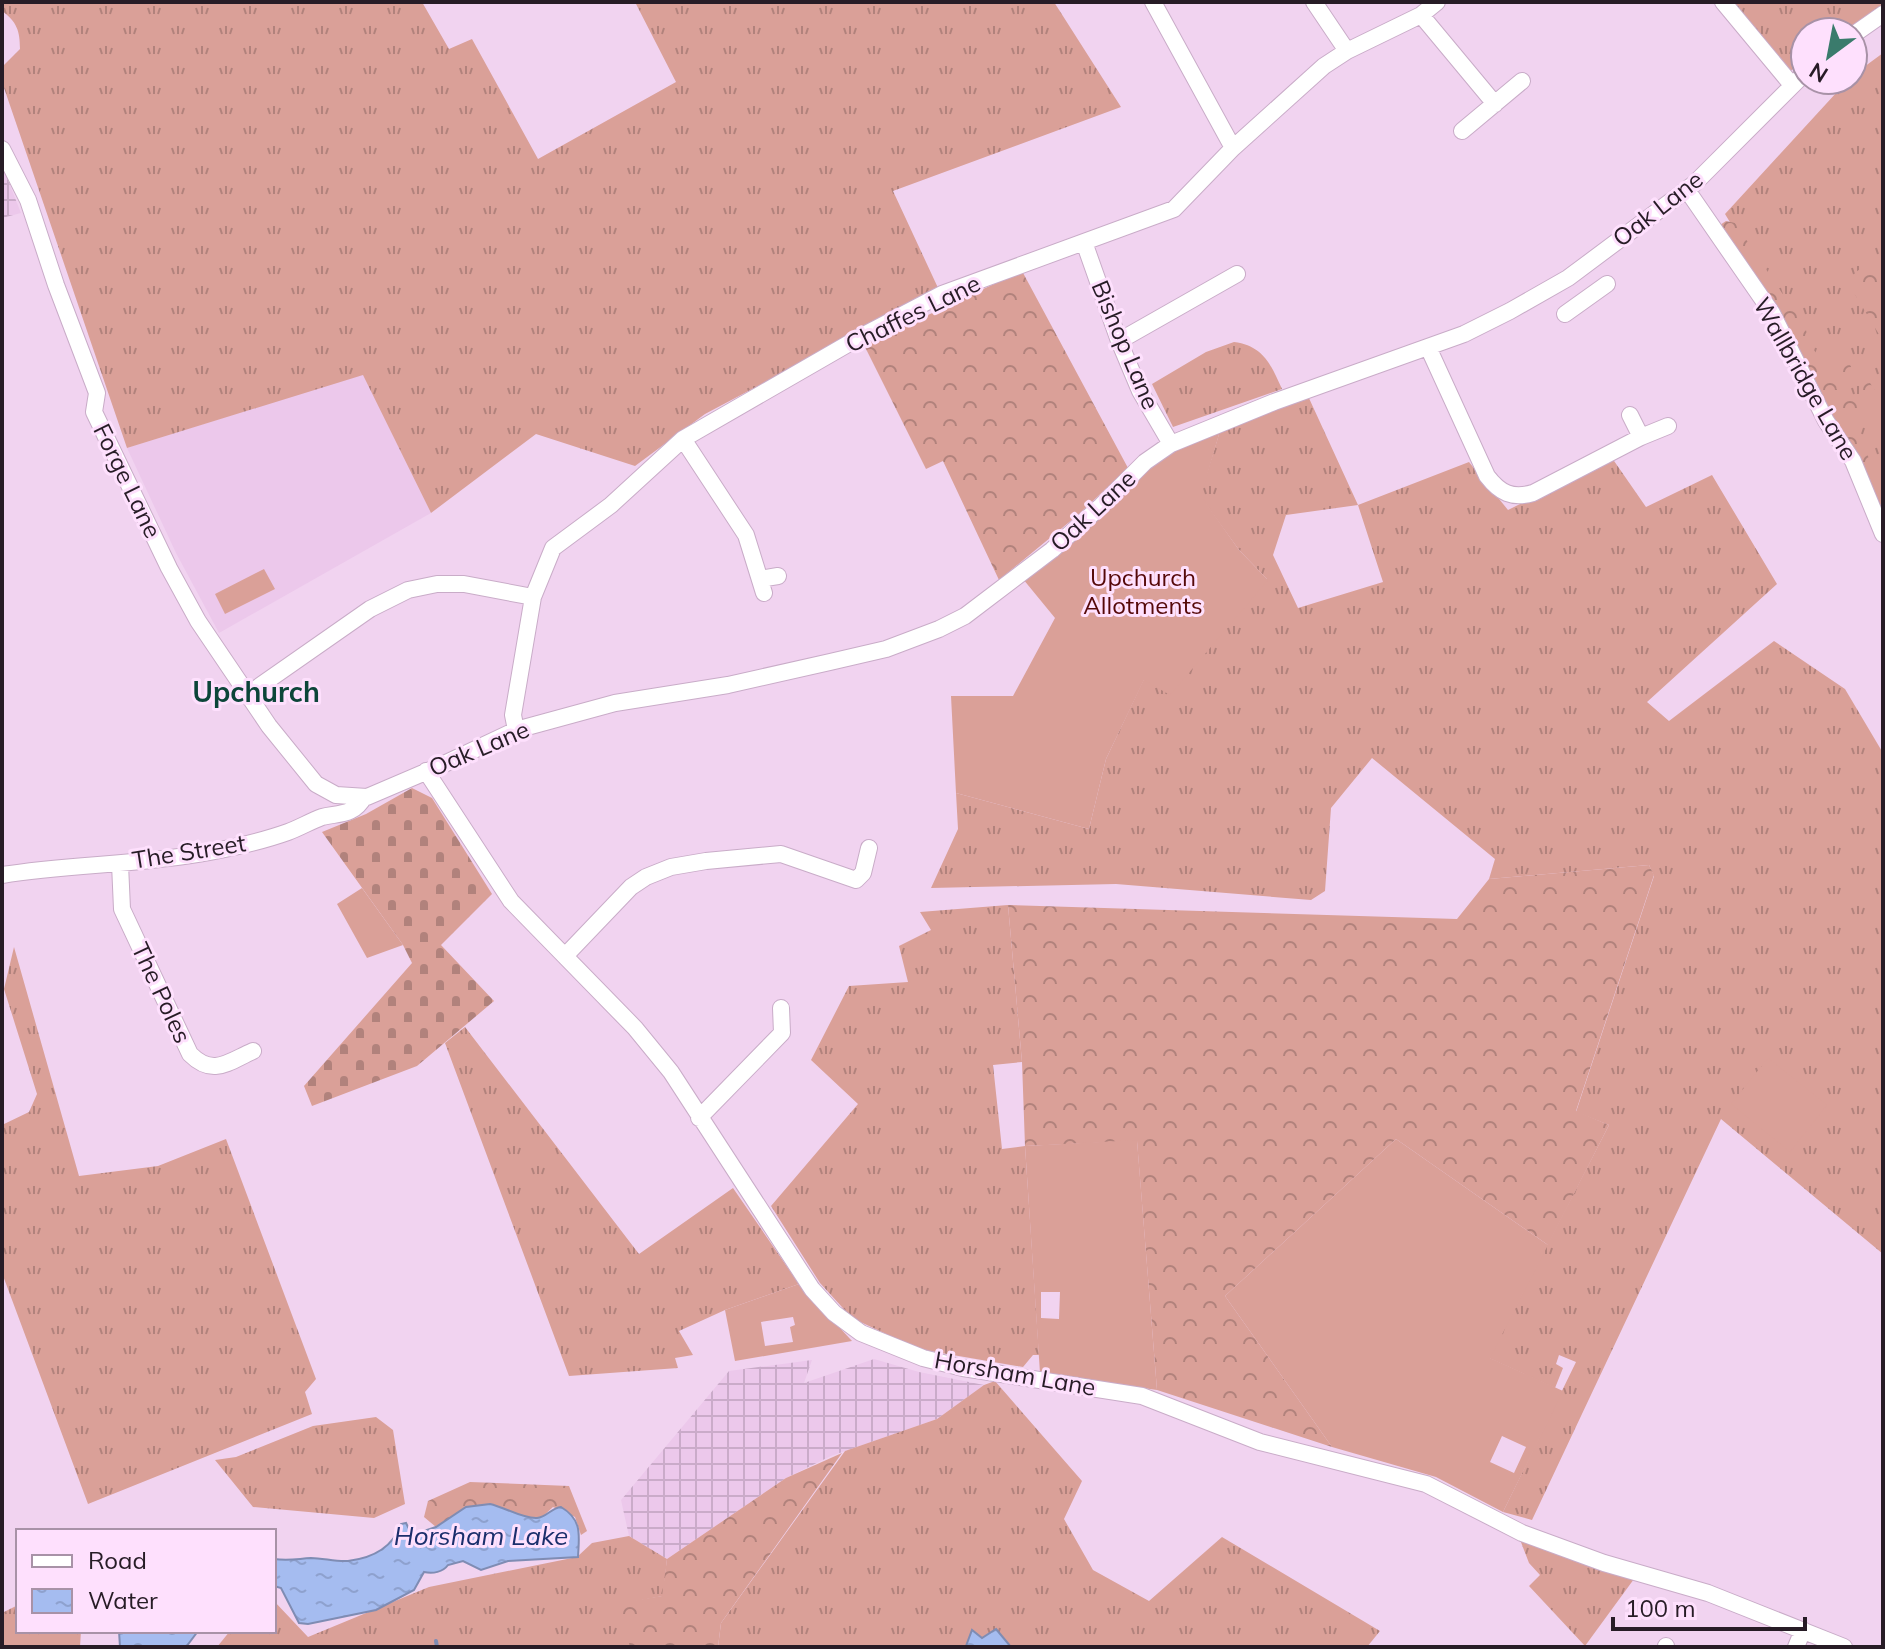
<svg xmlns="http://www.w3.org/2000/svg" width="1885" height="1649" font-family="Mulish,sans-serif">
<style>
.built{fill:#ecc8eb}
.industrial{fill:url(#industrial-grid)}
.grass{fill:url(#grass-tufts);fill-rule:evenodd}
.forest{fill:url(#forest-crowns)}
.cemetery{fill:url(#cemetery-stones)}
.garden{fill:#daa098;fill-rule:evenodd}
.water{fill:url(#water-ripples);stroke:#7f8cb3;stroke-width:2}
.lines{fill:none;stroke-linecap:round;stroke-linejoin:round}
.stream{stroke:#7f8cb3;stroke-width:4}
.minor-casing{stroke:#c9acc8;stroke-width:18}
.minor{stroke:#fff;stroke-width:16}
.labels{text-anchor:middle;stroke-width:6;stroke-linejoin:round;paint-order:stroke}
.street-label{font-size:24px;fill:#271c26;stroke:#fee0fd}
.park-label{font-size:24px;fill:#550808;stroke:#fee0fd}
.water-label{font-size:26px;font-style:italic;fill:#1b2f6c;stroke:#fee0fd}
.quarter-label{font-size:28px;font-weight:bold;fill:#0c4539;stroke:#fee0fd}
</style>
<defs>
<pattern id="industrial-grid" width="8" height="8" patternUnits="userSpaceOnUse" patternTransform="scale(2)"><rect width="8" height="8" fill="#ecc8eb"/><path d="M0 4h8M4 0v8" fill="none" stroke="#caabc9"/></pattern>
<pattern id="grass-tufts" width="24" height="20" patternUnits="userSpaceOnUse" patternTransform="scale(2)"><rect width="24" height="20" fill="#daa098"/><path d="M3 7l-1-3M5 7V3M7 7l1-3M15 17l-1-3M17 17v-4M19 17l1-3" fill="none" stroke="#b1827c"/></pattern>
<pattern id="forest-crowns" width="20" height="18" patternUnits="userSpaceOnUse" patternTransform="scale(2)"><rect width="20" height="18" fill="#daa098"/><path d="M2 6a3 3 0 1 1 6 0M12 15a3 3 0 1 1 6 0" fill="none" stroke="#b1827c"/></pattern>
<pattern id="cemetery-stones" width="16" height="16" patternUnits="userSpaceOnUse" patternTransform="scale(2)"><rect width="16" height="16" fill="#daa098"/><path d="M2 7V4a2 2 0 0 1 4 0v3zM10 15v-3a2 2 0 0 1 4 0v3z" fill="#b1827c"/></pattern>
<pattern id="water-ripples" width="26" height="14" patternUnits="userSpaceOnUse" patternTransform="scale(2)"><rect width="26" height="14" fill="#a5bcf0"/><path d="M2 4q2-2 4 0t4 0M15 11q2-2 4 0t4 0" fill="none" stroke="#8ea1ce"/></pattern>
</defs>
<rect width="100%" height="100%" fill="#f1d3f0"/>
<path class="built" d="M 363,374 L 431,513 L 219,633 L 176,553 L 127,448 Z"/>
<path class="industrial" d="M 2,165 L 21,213 L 2,218 Z
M 874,1359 L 919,1372 L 984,1385 L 937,1419 L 831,1456 L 786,1478 L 667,1559 L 629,1536 L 621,1500 L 729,1371 L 812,1360 L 804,1383 Z"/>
<path class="grass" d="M 2,2 L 422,2 L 449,49 L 472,39 L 538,159 L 676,82 L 635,2 L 1054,2 L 1121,107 L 893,191 L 939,290 L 705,414 L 635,466 L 536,434 L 431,513 L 363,375 L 127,448 L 2,82 L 2,67 L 20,49 C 20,31 17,22 2,11 Z
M 1729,2 L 1883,2 L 1883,6 L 1846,32 L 1805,32 L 1805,62 L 1790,71 Z
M 1883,53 L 1883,517 L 1808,351 L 1725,214 L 1848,80 L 1853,80 L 1853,75 Z
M 1234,342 C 1264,346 1271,365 1282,389 L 1173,427 L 1152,384 L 1206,352 Z
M 1308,396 L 1358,505 L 1469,462 L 1508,510 L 1612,458 L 1646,507 L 1712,475 L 1777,584 L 1647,702 L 1669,721 L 1774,641 L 1845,689 L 1883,753 L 1883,1254 L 1721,1119 L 1532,1520 L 1503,1512 L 1576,1362 L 1559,1355 L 1556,1364 L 1563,1368 L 1555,1388 L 1489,1358 L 1609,1125 L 1576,1112 L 1654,876 L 1649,865 L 1489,879 L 1495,859 L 1372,758 L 1331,808 L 1325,891 L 1311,900 L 1116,884 L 931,888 L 958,829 L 956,793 L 1089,829 L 1106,759 L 1144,679 L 1267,579 L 1239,550 L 1200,496 L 1220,431 ZM 1358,505 L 1383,582 L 1298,608 L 1273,555 L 1286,515 Z
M 1008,905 L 1022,1062 L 993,1065 L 1002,1149 L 1025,1146 L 1039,1355 L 1033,1355 L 1023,1367 L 918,1349 L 852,1318 L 820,1283 L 771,1206 L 858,1104 L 811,1060 L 849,986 L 908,982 L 899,946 L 931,930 L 920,912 Z
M 14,947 L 79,1176 L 158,1166 L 226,1139 L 316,1379 L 305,1392 L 312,1414 L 88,1504 L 2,1273 L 2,1125 L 29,1112 L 37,1094 L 4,989 Z
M 465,1027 L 639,1254 L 733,1188 L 799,1284 L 725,1310 L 679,1331 L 693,1355 L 675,1358 L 678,1368 L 569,1376 L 445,1043 Z
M 995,1381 L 1082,1481 L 1064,1519 L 1093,1570 L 1149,1601 L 1222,1537 L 1380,1631 L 1367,1647 L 1011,1647 L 996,1629 L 982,1639 L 973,1630 L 966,1645 L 968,1647 L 718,1647 L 721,1623 L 845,1451 L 937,1419 L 984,1385 Z
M 376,1417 L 393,1430 L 405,1504 L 374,1518 L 253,1507 L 215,1460 L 236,1457 L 313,1426 Z
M 629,1536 L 667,1559 L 663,1596 L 620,1604 L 663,1647 L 217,1647 L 230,1631 L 274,1631 L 274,1601 L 308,1637 L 429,1587 L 577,1557 L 592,1543 Z
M 1519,1537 L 1634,1579 L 1585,1646 L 1529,1586 L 1540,1575 L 1529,1563 Z
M 18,1605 L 18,1631 L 81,1631 L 80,1647 L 2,1647 L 2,1613 Z"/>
<path class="forest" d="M 1726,221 L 1735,223 L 1786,299 L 1804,318 C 1807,335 1807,344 1820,357 L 1829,354 L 1832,360 L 1839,359 L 1851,366 L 1849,379 L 1836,388 L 1860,405 L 1860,383 L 1870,383 L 1877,393 L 1880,410 L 1883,411 L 1883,442 C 1880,429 1884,419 1866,416 C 1850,430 1875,469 1882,485 C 1885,492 1883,503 1883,511 L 1862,465 L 1842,435 L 1780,313 L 1720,225 Z
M 1872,260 L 1883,269 L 1883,341 L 1848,283 L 1856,272 Z
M 1022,271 L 1128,468 L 1079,514 L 999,580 L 943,461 L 926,469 L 864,345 Z
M 1649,865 L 1654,875 L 1576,1111 L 1609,1125 L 1548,1245 L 1396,1139 L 1225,1296 L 1332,1447 L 1157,1390 L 1137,1141 L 1025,1146 L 1022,1062 L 1008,905 L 1457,919 L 1489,879 Z
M 842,1453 L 721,1623 L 718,1647 L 630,1647 L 619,1603 L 662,1596 L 667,1559 L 786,1478 Z
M 470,1482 L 569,1486 L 587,1531 L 581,1535 L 575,1517 L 553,1507 L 541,1518 L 436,1527 L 424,1517 L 428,1501 Z"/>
<path class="cemetery" d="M 412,788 L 432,798 L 492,894 L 441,945 L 494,1001 L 417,1066 L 312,1106 L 304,1086 L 412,963 L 403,945 L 322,832 L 366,814 Z"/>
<path class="garden" d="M 1220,431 L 1201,496 L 1239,550 L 1268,580 L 1170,695 L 1144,680 L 1106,759 L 1089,829 L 956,793 L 951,696 L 1013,696 L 1055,618 L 1023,579 L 1137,478 L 1171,452 Z
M 264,569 L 275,589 L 225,614 L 215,594 Z
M 362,888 L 403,945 L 367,958 L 337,904 Z
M 1768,1058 L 1827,1105 L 1790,1152 L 1731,1104 Z
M 1396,1139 L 1548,1245 L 1490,1358 L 1563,1391 L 1503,1512 L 1436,1477 L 1332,1447 L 1225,1296 ZM 1502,1436 L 1526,1447 L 1514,1473 L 1490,1462 Z
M 1137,1140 L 1157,1390 L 1040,1373 L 1025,1146 ZM 1041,1292 L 1060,1292 L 1059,1319 L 1041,1318 Z
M 799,1284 L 852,1341 L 735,1361 L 725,1310 ZM 793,1317 L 795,1325 L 790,1327 L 793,1342 L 765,1346 L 761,1322 Z"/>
<path class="water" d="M 490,1504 C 504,1507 523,1519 537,1518 C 547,1517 551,1508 561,1507 C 583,1520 579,1536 578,1557 L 508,1561 L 481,1570 L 463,1561 L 448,1565 C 443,1572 433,1574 424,1572 L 414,1590 L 376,1610 L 308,1624 L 299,1623 L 281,1588 L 274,1586 L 274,1559 C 289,1561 296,1559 311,1558 C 323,1558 336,1562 348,1561 C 373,1558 393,1547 401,1524 L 406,1523 L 412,1535 L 436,1527 L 466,1507 Z
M 996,1629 L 1011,1647 L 966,1646 L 972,1630 L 982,1638 Z
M 119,1631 L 198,1631 L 186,1647 L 120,1647 Z"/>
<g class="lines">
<path class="stream" d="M 436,1641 L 437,1647"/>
<defs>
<path id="minor" d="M 1153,2 L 1233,148
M 1314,2 L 1347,51
M 1723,2 L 1792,85
M 1421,15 L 1495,104
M 1853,35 L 1883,14
M 1462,131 L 1522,81
M 2,149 L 28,200 L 56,285 L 97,393 L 94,412 L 169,568 L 198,621 L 269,726 L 316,784 L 336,795 L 367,797 L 442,765 L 516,730 L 615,703 L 728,685 L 830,662 L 886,649 L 939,629 L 965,616 L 1052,550 L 1101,506 L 1145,462 L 1171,444 L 1274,402 L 1464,334 L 1510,311 L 1568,278 L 1694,184 L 1805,73
M 1687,190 L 1772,313 L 1826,421 L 1853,461 L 1883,534
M 1084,242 L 1119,341 L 1140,391 L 1171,444
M 1565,314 L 1607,284
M 1119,341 L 1237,274
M 1428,347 L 1487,476 C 1500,493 1512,499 1533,493 L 1641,437 L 1668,426
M 1630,415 L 1641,437
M 683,439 L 746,535 L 764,593
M 760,579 L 778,576
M 247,695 L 370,609 L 408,590 L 437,584 L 464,584 L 533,597
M 516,730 L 513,715 L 533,597 L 553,548 L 611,505 L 683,439 L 860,337 L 942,294 L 1174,209 L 1233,148 L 1324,66 L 1347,51 L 1421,15 L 1437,2
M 426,771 L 511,901 L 635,1028 L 671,1072 L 812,1289 L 834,1313 L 861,1333 L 923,1358 L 963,1368 L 1142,1396 L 1260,1442 L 1426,1484 L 1522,1533 L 1604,1563 L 1708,1593 L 1844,1647
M 120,864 L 122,909 L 190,1054 C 213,1077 228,1062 253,1051
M 2,875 C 71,864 141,865 210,852 C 236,847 263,841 288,832 C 299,828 311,821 322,817 C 338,813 354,816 364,797
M 565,956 L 631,887 L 646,877 L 671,867 L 706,861 L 781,854 L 856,880 L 863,873 L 869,848
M 699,1118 L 782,1033 L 781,1008
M 1666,1647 L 1666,1646
M 1796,1647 L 1803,1630"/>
</defs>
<use href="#minor" class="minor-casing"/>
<use href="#minor" class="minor"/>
</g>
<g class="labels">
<g class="street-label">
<text transform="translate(1658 209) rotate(-38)" y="8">Oak Lane</text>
<text transform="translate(913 314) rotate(-26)" y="8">Chaffes Lane</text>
<text transform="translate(1125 345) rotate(67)" y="8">Bishop Lane</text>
<text transform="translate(1805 379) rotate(60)" y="8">Wallbridge Lane</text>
<text transform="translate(127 481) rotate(64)" y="8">Forge Lane</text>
<text transform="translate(1093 511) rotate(-43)" y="8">Oak Lane</text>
<text transform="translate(479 749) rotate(-23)" y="8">Oak Lane</text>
<text transform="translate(189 852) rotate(-9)" y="8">The Street</text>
<text transform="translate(161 993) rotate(65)" y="8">The Poles</text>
<text transform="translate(1015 1374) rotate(10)" y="8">Horsham Lane</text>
</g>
<g class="park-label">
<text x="1143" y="586">Upchurch<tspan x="1143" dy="28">Allotments</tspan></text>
</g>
<g class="water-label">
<text x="481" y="1545">Horsham Lake</text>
</g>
<g class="quarter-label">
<text x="256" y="702">Upchurch</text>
</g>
</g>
<rect width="1885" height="1649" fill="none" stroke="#271c26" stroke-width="8"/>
<rect x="16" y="1529" width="260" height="104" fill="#fee0fd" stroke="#a892a7" stroke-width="2"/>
<rect x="32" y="1555" width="40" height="12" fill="#ffffff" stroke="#a892a7" stroke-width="2"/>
<text x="88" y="1569" font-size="24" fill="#271c26">Road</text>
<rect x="32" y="1589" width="40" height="24" fill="url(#water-ripples)" stroke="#a892a7" stroke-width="2"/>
<text x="88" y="1609" font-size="24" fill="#271c26">Water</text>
<g transform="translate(1829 56) rotate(212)"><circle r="38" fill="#fee0fd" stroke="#a892a7" stroke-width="2"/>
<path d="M0-6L14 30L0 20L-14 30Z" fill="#3a7b6c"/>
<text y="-12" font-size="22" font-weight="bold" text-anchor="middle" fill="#271c26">N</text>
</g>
<path d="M1613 1617v12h192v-12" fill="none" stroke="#271c26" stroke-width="4"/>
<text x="1625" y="1617" font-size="24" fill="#271c26" stroke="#fee0fd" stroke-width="6" paint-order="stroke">100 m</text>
</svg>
